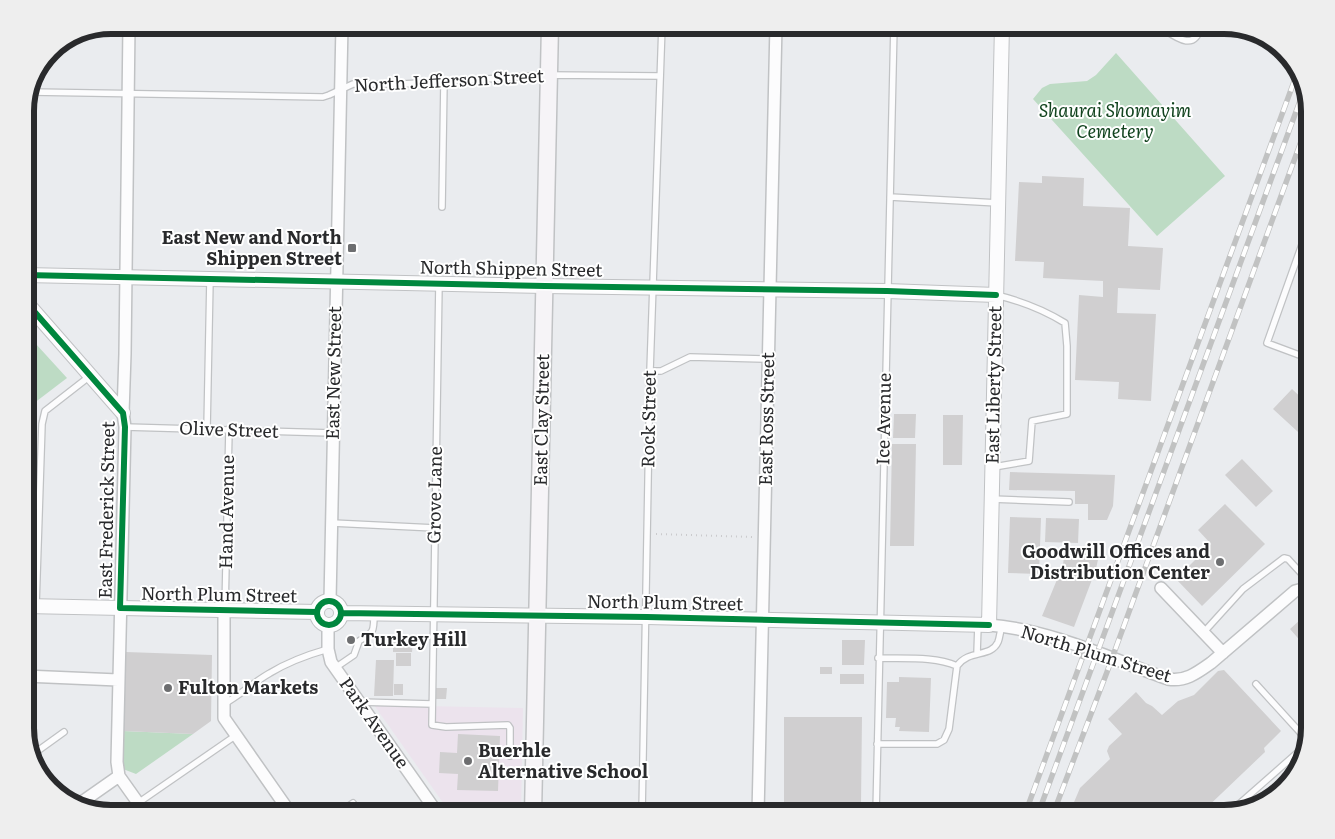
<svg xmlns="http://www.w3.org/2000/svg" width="1335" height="839" font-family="Literata,serif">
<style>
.industrial{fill:#efe2e7}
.education{fill:#ece3ed}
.green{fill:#bddbc4}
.building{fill:#d0cfd0}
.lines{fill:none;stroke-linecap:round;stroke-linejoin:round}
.service-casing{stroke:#c0c2c4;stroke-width:8}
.minor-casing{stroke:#c0c2c4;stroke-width:14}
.tertiary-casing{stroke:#c0c2c4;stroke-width:16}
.secondary-casing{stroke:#c0c2c4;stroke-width:19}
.path{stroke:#cacacc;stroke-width:2;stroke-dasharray:1 4;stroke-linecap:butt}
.service{stroke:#fcfcfd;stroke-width:5.5}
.minor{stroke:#fcfcfd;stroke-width:11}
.tertiary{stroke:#fcfcfd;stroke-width:14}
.secondary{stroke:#f6f4f7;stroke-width:16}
.rail-casing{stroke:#c1c2c2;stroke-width:5.5}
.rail{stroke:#fff;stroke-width:4;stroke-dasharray:11;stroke-linecap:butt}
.cycleway-casing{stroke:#fff;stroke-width:9}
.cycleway{stroke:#00873e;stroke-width:6}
.poi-dot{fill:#6d6e70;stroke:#fff;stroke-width:2}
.labels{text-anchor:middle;stroke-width:4;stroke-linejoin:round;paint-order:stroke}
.street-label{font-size:18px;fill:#292a2c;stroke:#fff}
.park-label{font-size:18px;font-style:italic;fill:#12441f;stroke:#fff}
.poi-label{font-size:18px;font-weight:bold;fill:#292a2c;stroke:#fff;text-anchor:start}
.rim{fill:none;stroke:#292a2c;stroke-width:6}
</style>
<rect width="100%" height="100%" fill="#eaecef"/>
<path class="industrial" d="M 1299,764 L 1296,776 L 1267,803 L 1250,807 Z"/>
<path class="education" d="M 374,705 L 523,708 L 521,814 L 451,814 Z"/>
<path class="green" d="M 1116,53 L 1225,176 L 1157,236 L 1033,99 L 1042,88 L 1050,84 L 1087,81 L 1096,75 Z
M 25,332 L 67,378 L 25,410 Z
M 123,731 L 193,734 L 136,774 L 123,769 Z"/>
<path class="building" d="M 1042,176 L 1084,178 L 1083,206 L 1130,208 L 1128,246 L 1163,248 L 1160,290 L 1118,288 L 1117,313 L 1156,314 L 1151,401 L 1118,399 L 1119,382 L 1075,380 L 1079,295 L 1103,297 L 1103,281 L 1043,278 L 1044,262 L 1015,261 L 1019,182 L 1042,183 Z
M 1292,389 L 1310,406 L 1310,443 L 1273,409 Z
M 894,414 L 916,414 L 915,438 L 893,438 Z
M 943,415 L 963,415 L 962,465 L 943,465 Z
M 892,444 L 916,444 L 914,546 L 890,546 Z
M 1242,459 L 1273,491 L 1256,507 L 1225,475 Z
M 1010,472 L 1115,475 L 1113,506 L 1107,520 L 1088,520 L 1088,504 L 1075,504 L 1075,491 L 1009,490 Z
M 1225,504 L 1265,544 L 1202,606 L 1176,579 L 1211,544 L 1198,530 Z
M 1010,517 L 1041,518 L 1039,574 L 1008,573 Z
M 1046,518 L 1079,519 L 1078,543 L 1045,542 Z
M 1065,549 L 1100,550 L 1096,569 L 1074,627 L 1042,616 L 1063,565 Z
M 1310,611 L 1310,652 L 1290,629 Z
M 393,640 L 413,640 L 412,652 L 393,652 Z
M 842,640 L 865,640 L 864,665 L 842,665 Z
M 126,652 L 212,655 L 211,721 L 193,734 L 123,731 Z
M 396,653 L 411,653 L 411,666 L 396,666 Z
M 376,660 L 394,660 L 393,696 L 374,696 Z
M 820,667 L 832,667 L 832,674 L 820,674 Z
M 1224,670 L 1281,731 L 1264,748 L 1265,752 L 1200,814 L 1139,814 L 1135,810 L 1130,814 L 1069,814 L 1080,788 L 1110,759 L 1107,751 L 1109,746 L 1122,734 L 1108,719 L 1136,692 L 1146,703 L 1152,706 L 1162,715 L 1178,701 L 1194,695 L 1218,671 Z
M 840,674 L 864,674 L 864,684 L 840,684 Z
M 899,677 L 931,678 L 929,732 L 899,731 L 900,727 L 895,727 L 896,718 L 886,718 L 887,682 L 899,682 Z
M 394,684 L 403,684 L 403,695 L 394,695 Z
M 436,688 L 447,688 L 446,699 L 436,699 Z
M 784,717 L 862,717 L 861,804 L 848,804 L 848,814 L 784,814 Z
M 458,734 L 500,736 L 498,791 L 457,790 L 458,774 L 439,773 L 440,752 L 457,753 Z"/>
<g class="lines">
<defs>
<path id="service" d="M 1157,25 C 1173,35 1195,55 1201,25
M 31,92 L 323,97 L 329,95 L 353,84 L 403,84 L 549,75 L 660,76
M 890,197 L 998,203
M 442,207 L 444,81
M 1310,222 L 1267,343 L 1310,359
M 439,283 L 432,725 L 446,727 L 508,725 L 510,728 L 510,756
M 650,371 L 661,371 L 690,357 L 768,359
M 125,427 L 332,433
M 207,429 L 210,279
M 994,467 L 1029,461 L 1032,421 L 1067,414 L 1067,346 L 1065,323 C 1044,310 1021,301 996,295
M 991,499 L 1069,502
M 332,523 L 435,528
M 36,606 L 42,424 L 45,411 L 90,376
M 225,610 L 229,429
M 1204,632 L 1243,589 L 1284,558 L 1288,559 L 1310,583
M 977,654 L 978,625
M 878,658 C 904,659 934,656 957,666
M 335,668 L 354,655 L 359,641 C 374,632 374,632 374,614
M 1256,684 L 1307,740
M 359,702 L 432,704
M 224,704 C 240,695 254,682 270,673 C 288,662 307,655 328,649
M 877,744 L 937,744 L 944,740 L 949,729 L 957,666 C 969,649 991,658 998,642 C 1000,637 1000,631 1002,626
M 32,755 L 64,732
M 138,803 L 235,736
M 1230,812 L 1305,746
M 337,814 L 353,803 L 361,814
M 642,814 L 650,371 L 662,25
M 876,814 L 894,25"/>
<path id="minor" d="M 129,25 L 125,354 L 123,413 L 125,427 L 117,762 L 119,776 L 146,814
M 1161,588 L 1223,653
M 330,601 L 342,25
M 224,611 L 224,718 L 291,814
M 328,625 L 328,649 L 331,662 L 438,814
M 989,625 C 1052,630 1109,658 1168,679 C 1185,682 1197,673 1211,663 L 1295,591 L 1310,587
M 25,676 L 118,680
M 79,804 L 119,776
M 758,814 L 776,25"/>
<path id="tertiary" d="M 25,275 L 545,286 L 887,291 L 996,295
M 25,301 L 123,413
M317 613a12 12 0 1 1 24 0a12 12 0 1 1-24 0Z
M 25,606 L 317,612
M 341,613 L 647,617 L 989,625 L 1002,25"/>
<path id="secondary" d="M 533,814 L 550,25"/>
</defs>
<use href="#service" class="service-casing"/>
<use href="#minor" class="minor-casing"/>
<use href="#tertiary" class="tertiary-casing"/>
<use href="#secondary" class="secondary-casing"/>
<path class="path" d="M 656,534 L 754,537"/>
<use href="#service" class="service"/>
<use href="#minor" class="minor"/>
<use href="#tertiary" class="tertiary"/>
<use href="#secondary" class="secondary"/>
<defs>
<path id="rail" d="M 1025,814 L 1299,68
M 1038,814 L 1304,90
M 1053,814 L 1107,672 L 1310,117"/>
</defs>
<use href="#rail" class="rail-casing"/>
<use href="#rail" class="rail"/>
<defs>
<path id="cycleway" d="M 25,275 L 545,286 L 887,291 L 996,295
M 25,301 L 123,413 L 125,427 L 120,608 L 317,612
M317 613a12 12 0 1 1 24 0a12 12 0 1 1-24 0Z
M 341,613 L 647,617 L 989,625"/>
</defs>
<use href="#cycleway" class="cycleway-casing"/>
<use href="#cycleway" class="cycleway"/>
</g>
<g class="poi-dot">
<rect x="347" y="243" width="10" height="10" rx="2.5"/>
<circle cx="1220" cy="562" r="5"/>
<circle cx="351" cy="640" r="5"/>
<circle cx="168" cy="688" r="5"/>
<circle cx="468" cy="761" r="5"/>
</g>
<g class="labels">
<g class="street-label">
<text transform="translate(449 81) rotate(-3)" y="6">North Jefferson Street</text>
<text transform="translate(511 269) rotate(1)" y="6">North Shippen Street</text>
<text transform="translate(334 373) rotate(-89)" y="6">East New Street</text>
<text transform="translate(994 385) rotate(-89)" y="6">East Liberty Street</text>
<text transform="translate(649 419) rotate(-89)" y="6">Rock Street</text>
<text transform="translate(767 419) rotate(-89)" y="6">East Ross Street</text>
<text transform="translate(884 419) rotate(-89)" y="6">Ice Avenue</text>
<text transform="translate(542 420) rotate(-89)" y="6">East Clay Street</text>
<text transform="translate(229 430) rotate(2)" y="6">Olive Street</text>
<text transform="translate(435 495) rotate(-89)" y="6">Grove Lane</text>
<text transform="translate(107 510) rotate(-89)" y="6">East Frederick Street</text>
<text transform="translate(227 512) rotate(-89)" y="6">Hand Avenue</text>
<text transform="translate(219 595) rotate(1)" y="6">North Plum Street</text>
<text transform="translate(665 603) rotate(1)" y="6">North Plum Street</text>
<text transform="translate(1096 654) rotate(17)" y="6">North Plum Street</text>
<text transform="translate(374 723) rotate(55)" y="6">Park Avenue</text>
</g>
<g class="park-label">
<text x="1115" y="117">Shaurai Shomayim<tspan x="1115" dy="21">Cemetery</tspan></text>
</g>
<g class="poi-label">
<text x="342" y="244" text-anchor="end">East New and North<tspan x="342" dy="21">Shippen Street</tspan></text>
<text x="1210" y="558" text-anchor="end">Goodwill Offices and<tspan x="1210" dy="21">Distribution Center</tspan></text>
<text x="361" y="646">Turkey Hill</text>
<text x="178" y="694">Fulton Markets</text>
<text x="478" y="757">Buerhle<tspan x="478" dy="21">Alternative School</tspan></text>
</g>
</g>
<path d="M0 0H1335V839H0ZM111 34H1224A77 77 0 0 1 1301 111V728A77 77 0 0 1 1224 805H111A77 77 0 0 1 34 728V111A77 77 0 0 1 111 34Z" fill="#eee" fill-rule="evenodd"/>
<path class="rim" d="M111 34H1224A77 77 0 0 1 1301 111V728A77 77 0 0 1 1224 805H111A77 77 0 0 1 34 728V111A77 77 0 0 1 111 34Z"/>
</svg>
